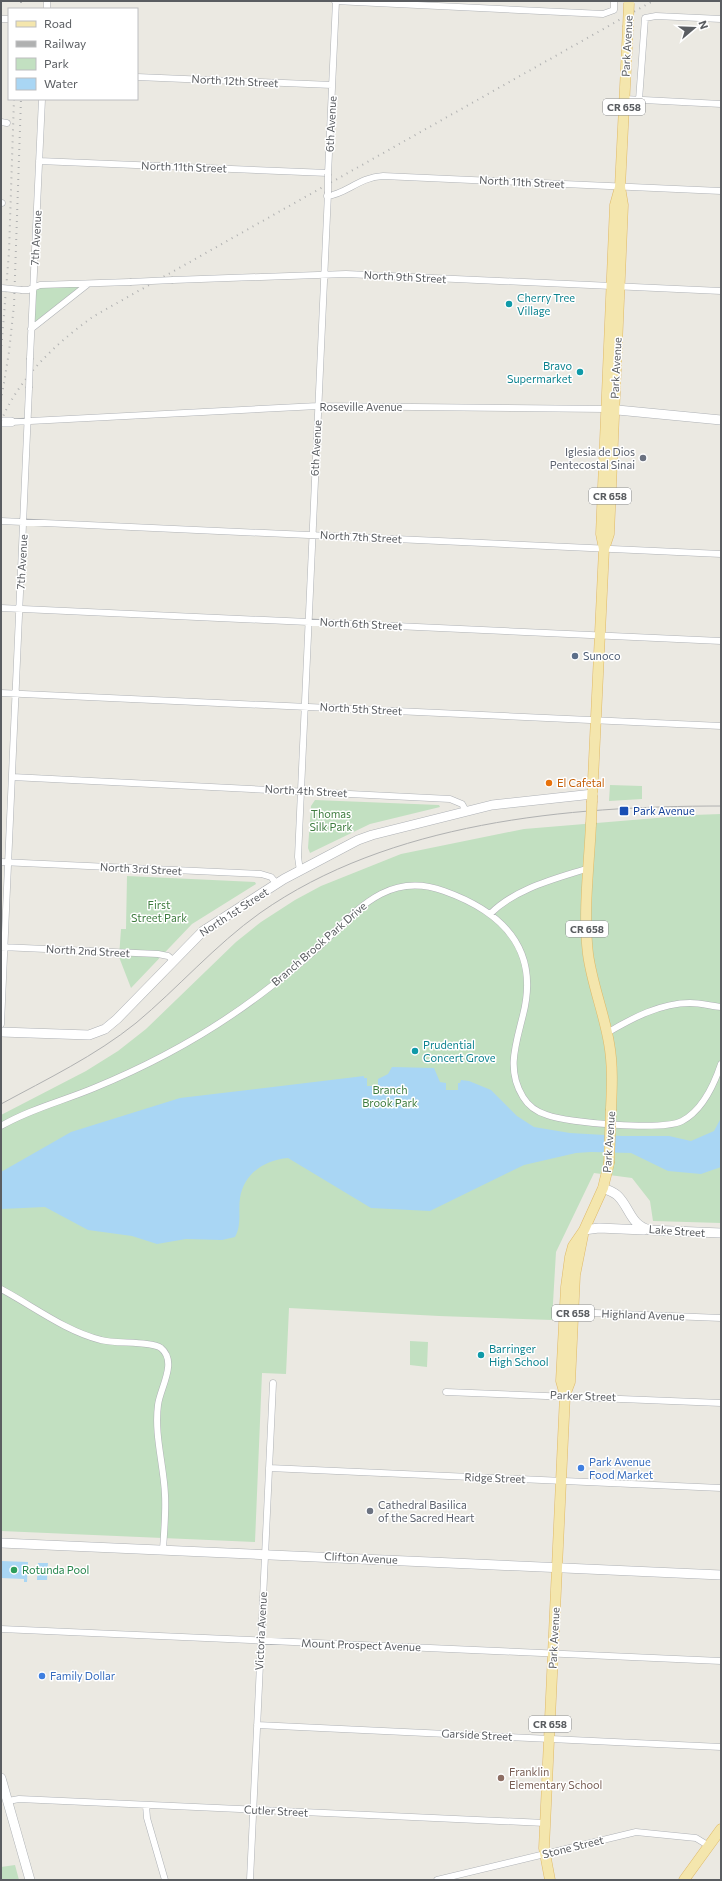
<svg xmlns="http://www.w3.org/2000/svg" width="722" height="1881" font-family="Commissioner,sans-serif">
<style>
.green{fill:#c2e0c1}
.water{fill:#a9d6f4}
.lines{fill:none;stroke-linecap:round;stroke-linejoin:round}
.street-casing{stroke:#afb2b6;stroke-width:7}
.secondary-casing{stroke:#aeb1b5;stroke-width:10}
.primary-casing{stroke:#dfb967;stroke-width:11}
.street{stroke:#fff;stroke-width:6}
.secondary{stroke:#fff;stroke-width:9}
.primary{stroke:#f4e6ad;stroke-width:10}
.tram{stroke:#b0b1b1;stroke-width:1}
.rail{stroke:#b0b1b1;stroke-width:2;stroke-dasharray:1 5;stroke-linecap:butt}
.street-bridge-casing{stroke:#afb2b6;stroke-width:7;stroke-linecap:butt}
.primary-bridge-casing{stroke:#dfb967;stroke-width:11;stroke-linecap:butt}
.street-bridge{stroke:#fff;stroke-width:6}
.primary-bridge{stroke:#f4e6ad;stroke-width:10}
.culture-dot{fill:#0f9aa8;stroke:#fff;stroke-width:1.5}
.worship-dot{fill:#6b7280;stroke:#fff;stroke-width:1.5}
.service-dot{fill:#5c6f8a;stroke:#fff;stroke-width:1.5}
.food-dot{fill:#e8710a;stroke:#fff;stroke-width:1.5}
.transit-dot{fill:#1a4fb4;stroke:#fff;stroke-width:1.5}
.shop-dot{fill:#3f7fe0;stroke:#fff;stroke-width:1.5}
.leisure-dot{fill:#2e9e5b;stroke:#fff;stroke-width:1.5}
.education-dot{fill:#8d6e63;stroke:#fff;stroke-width:1.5}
.labels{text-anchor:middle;stroke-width:3;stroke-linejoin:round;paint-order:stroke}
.shield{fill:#fff;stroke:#8c8e90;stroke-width:1}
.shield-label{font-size:10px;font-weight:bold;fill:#5a5d61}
.street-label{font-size:11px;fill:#5a5d61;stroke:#fff}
.culture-label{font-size:11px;fill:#0d838f;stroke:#fff;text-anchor:start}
.worship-label{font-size:11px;fill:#5b616d;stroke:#fff;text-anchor:end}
.service-label{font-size:11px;fill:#4e5e75;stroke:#fff;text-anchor:start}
.food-label{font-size:11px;fill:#c56008;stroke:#fff;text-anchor:start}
.transit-label{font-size:11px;fill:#164399;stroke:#fff;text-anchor:start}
.park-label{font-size:11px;fill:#3e7c3f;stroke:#fff}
.shop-label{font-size:11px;fill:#366cbe;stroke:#fff;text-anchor:start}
.leisure-label{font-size:11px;fill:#27864d;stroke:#fff;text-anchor:start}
.education-label{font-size:11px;fill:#785e54;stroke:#fff;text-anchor:start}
</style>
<rect width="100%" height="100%" fill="#ebe9e2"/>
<path class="green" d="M 81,286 L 34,323 L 36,288 Z
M 610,785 L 642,786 L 642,799 L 609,801 Z
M 315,800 L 439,805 L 440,807 L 370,824 L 310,853 L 308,848 L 311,806 Z
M 721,814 L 721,1223 L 653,1221 L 650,1201 L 632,1178 L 594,1173 L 556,1252 L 552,1320 L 439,1316 L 289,1308 L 286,1374 L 262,1373 L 255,1542 L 1,1531 L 1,1115 L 86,1071 L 118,1051 L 146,1029 L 236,942 L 261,922 L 295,900 L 321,886 L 401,854 L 524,829 L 693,815 Z
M 127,876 L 255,882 L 256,884 L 192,924 L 131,988 L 119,957 L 121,929 L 126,929 Z
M 410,1341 L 428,1342 L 427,1367 L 410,1365 Z
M 15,1865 L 19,1880 L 1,1880 L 1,1867 Z"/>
<path class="water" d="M 392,1067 L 434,1068 L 440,1082 L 446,1083 L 446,1090 L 458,1090 L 458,1083 L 460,1083 L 461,1080 L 469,1081 L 491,1090 L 517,1116 L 534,1127 L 570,1133 L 622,1136 L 669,1136 L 691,1141 L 714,1131 L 721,1118 L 721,1167 L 701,1174 L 668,1171 L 631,1153 L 591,1152 L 576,1153 L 524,1165 L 430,1211 L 371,1208 L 288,1158 C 265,1160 244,1173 240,1198 C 238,1211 242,1225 235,1237 L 222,1240 L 186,1239 L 157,1244 L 132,1236 L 88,1230 L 45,1207 L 1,1209 L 1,1172 L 71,1132 L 180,1098 L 364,1076 L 364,1078 L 367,1078 L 367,1086 L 378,1086 L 378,1079 L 388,1074 Z
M 1,1561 L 28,1562 L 27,1582 L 24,1582 L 24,1579 L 1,1578 Z
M 38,1563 L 48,1563 L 47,1580 L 37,1580 Z"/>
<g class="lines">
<defs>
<path id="street" d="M 335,1 L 603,14 L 614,10 L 614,1
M 47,9 L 47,1
M 1,19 L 9,19
M 137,77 L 332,85
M 624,99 L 721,104
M 639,100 L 645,18 L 656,16 L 721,19
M 1,122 L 7,123
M 39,161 L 328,173
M 328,174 L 336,1
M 327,196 C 345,195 359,177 383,176 L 721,191
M 1,203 L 2,203
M 173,280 L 346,274 L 721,291
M 22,290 L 28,290 L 40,285 L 130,282
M 31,329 L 88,284
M 30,358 L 42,99
M 11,422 L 318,406 L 606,409
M 1,521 L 721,554
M 1,608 L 721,641
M 1,693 L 721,726
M 12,777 L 450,799 L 462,804 L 466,811
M 1,862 L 261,874 L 271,877 L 277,884
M 300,871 L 298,857 L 328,193
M 490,914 C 516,888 555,879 589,868
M 1,947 L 158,954 L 168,956 L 173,960
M 1,1024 L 29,388
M 607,1033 C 632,1018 661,1003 690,1003 C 701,1003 711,1006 721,1007
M 1,1126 C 30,1109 63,1101 94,1088 C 155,1063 213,1031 265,991 C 285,976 305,960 323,943 C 358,909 389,871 444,891 C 503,912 540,949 523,1015 C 516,1044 506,1070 523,1097 C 529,1107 537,1112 547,1115 C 568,1123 663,1131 682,1121 C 703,1110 714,1085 721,1064
M 1,1289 C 33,1306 65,1331 101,1340 C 115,1344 151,1341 161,1348 C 178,1362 160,1388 158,1405 C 154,1435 164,1466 165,1495 C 166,1513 164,1532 163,1550
M 570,1312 L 721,1318
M 446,1392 L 721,1403
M 269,1468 L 721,1488
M 1,1629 L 721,1661
M 257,1725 L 721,1747
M 8,1801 L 19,1799 L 545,1823
M 146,1805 L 147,1818 L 165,1880
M 250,1880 L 273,1383
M 437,1880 L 636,1832 L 696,1838 L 709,1846"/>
<path id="secondary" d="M 607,409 L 721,420
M 1,422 L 11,422
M 1,1032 L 89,1035 L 105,1029 L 117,1019 L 203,931 L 284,879 L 358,840 L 372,835 L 492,805 L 593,794
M 603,1188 C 608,1190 614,1192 618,1196 C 630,1208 631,1226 650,1230 L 721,1233
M 584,1230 L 599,1228 L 644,1230
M 1,1543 L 721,1575
M 1,1778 L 30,1880"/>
<path id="primary" d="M 604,549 L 609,534 L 623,205 L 620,187
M 592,801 L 604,549 L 601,534 L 615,205 L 620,187 L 628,27
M 591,824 C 589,867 583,911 588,954 C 592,984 604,1013 609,1043 C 613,1065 612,1087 611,1109
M 565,1395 L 570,1382 L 575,1275 L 583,1235
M 550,1880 L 544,1848 L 565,1395 L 561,1381 L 566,1287 L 570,1257 L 573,1246 L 584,1230 L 603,1188 L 609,1163
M 684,1880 L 721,1829"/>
</defs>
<use href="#street" class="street-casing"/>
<use href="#secondary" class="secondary-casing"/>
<use href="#primary" class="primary-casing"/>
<use href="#street" class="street"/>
<use href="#secondary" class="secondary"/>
<use href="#primary" class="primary"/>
<path class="tram" d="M 1,1104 C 47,1079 95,1056 136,1023 C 178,988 215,945 260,913 C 389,822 568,806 721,806"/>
<path class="rail" d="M 21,9 L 21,1
M 1,352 L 9,252 L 14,99
M 1,401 L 9,352 L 14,305 L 21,99
M 1,421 C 19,378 56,343 94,316 L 653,1"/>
<defs>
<path id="street-bridge" d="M 328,193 L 328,174
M 130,282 L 173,280
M 2,288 L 22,290
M 29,388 L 30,358"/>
<path id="primary-bridge" d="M 628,27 L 629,3
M 591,824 L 592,801
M 609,1163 L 611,1109"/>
</defs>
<use href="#street-bridge" class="street-bridge-casing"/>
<use href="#primary-bridge" class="primary-bridge-casing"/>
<use href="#street-bridge" class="street-bridge"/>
<use href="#primary-bridge" class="primary-bridge"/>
</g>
<g class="culture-dot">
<circle cx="509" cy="304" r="4"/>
<circle cx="580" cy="372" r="4"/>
<circle cx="415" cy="1051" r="4"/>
<circle cx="481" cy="1355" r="4"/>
</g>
<g class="worship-dot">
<circle cx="643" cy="458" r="4"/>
<circle cx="370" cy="1511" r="4"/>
</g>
<circle class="service-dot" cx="575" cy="656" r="4"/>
<circle class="food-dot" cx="549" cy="783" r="4"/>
<rect class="transit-dot" x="619" y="806" width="10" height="10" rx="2"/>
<g class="shop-dot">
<circle cx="581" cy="1468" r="4"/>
<circle cx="42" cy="1676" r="4"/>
</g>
<circle class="leisure-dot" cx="14" cy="1570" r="4"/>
<circle class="education-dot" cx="501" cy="1778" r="4"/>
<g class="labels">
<g class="shield">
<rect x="603" y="99" width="42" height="16" rx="3"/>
<rect x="589" y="488" width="42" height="16" rx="3"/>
<rect x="566" y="921" width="42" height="16" rx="3"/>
<rect x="552" y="1305" width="42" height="16" rx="3"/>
<rect x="529" y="1716" width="42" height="16" rx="3"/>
</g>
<g class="shield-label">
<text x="624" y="111">CR 658</text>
<text x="610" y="500">CR 658</text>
<text x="587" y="933">CR 658</text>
<text x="573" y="1317">CR 658</text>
<text x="550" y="1728">CR 658</text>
</g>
<g class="street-label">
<text transform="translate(627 46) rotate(-87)" y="4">Park Avenue</text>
<text transform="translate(235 81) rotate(3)" y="4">North 12th Street</text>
<text transform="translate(331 124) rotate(-87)" y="4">6th Avenue</text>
<text transform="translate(184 167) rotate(2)" y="4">North 11th Street</text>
<text transform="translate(522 182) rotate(3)" y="4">North 11th Street</text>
<text transform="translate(36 238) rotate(-87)" y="4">7th Avenue</text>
<text transform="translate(405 277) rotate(3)" y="4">North 9th Street</text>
<text transform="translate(616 368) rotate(-87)" y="4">Park Avenue</text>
<text x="361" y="411">Roseville Avenue</text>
<text transform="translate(316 448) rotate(-87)" y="4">6th Avenue</text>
<text transform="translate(361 537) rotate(3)" y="4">North 7th Street</text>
<text transform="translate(22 562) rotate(-87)" y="4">7th Avenue</text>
<text transform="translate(361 624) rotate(3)" y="4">North 6th Street</text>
<text transform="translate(361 709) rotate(3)" y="4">North 5th Street</text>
<text transform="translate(306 791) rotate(3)" y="4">North 4th Street</text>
<text transform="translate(141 869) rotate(3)" y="4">North 3rd Street</text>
<text transform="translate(234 912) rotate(-33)" y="4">North 1st Street</text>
<text transform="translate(319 944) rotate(-41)" y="4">Branch Brook Park Drive</text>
<text transform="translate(88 951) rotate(3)" y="4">North 2nd Street</text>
<text transform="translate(609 1142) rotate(-86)" y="4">Park Avenue</text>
<text transform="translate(677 1231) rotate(4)" y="4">Lake Street</text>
<text transform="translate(643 1315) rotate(2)" y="4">Highland Avenue</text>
<text transform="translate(583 1396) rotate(2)" y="4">Parker Street</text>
<text transform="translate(495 1478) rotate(2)" y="4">Ridge Street</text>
<text transform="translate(361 1558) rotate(3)" y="4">Clifton Avenue</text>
<text transform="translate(261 1631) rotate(-87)" y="4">Victoria Avenue</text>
<text transform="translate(554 1638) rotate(-87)" y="4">Park Avenue</text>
<text transform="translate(361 1645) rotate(2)" y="4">Mount Prospect Avenue</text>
<text transform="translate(477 1735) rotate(3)" y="4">Garside Street</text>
<text transform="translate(276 1811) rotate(3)" y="4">Cutler Street</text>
<text transform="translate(573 1847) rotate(-14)" y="4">Stone Street</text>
</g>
<g class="culture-label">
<text x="517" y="302">Cherry Tree<tspan x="517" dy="13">Village</tspan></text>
<text x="572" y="370" text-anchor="end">Bravo<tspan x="572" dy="13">Supermarket</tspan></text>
<text x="423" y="1049">Prudential<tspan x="423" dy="13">Concert Grove</tspan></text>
<text x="489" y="1353">Barringer<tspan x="489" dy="13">High School</tspan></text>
</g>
<g class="worship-label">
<text x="635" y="456">Iglesia de Dios<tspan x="635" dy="13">Pentecostal Sinai</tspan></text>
<text x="378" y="1509" text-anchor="start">Cathedral Basilica<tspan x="378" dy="13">of the Sacred Heart</tspan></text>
</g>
<g class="service-label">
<text x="583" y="660">Sunoco</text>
</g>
<g class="food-label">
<text x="557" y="787">El Cafetal</text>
</g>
<g class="transit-label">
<text x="633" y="815">Park Avenue</text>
</g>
<g class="park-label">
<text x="331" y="818">Thomas<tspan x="331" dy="13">Silk Park</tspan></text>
<text x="159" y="909">First<tspan x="159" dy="13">Street Park</tspan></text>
<text x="390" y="1094">Branch<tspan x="390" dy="13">Brook Park</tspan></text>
</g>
<g class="shop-label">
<text x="589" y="1466">Park Avenue<tspan x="589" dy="13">Food Market</tspan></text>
<text x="50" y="1680">Family Dollar</text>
</g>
<g class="leisure-label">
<text x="22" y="1574">Rotunda Pool</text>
</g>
<g class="education-label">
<text x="509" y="1776">Franklin<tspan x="509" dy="13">Elementary School</tspan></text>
</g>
</g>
<rect width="722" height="1881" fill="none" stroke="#5a5d61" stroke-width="4"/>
<rect x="8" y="8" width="130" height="92" fill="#ffffff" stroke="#bdbec0"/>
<rect x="16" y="21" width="20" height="6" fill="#f4e6ad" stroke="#bdbec0"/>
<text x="44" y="28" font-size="12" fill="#5a5d61">Road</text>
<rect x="16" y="41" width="20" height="6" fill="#b0b1b1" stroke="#bdbec0"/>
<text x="44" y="48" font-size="12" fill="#5a5d61">Railway</text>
<rect x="16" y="58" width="20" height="12" fill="#c2e0c1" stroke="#bdbec0"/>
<text x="44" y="68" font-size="12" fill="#5a5d61">Park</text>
<rect x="16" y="78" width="20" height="12" fill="#a9d6f4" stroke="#bdbec0"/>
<text x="44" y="88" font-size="12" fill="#5a5d61">Water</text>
<g transform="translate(694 28) rotate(71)" stroke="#ffffff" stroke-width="3" paint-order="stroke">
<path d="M0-3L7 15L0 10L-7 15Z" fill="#5a5d61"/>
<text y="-6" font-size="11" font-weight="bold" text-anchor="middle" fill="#5a5d61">N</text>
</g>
</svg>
